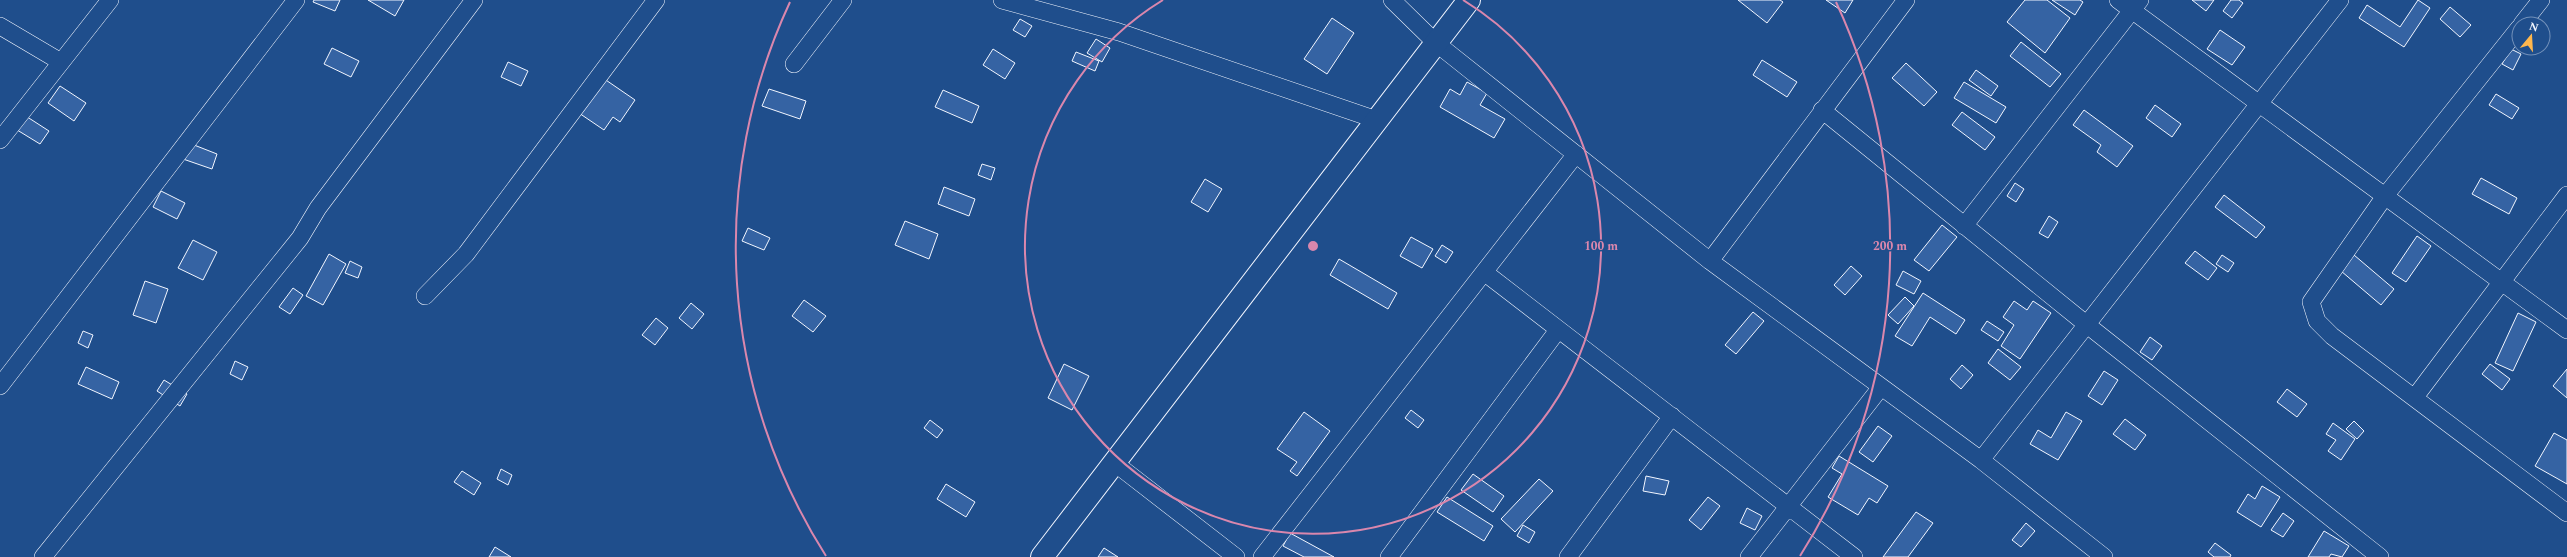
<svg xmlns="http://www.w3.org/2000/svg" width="2567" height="557" font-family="Spectral,serif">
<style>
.building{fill:#3563a3;stroke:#f2f6ff}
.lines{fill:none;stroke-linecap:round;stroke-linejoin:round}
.street-casing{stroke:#f2f6ff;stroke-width:18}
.secondary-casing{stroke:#f2f6ff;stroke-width:24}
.street{stroke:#1f4e8c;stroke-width:17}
.secondary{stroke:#1f4e8c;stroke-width:22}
.ring{fill:none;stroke:#da87ad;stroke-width:2}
.centre{fill:#da87ad;stroke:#1f4e8c;stroke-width:2}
.ring-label{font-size:12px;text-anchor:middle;font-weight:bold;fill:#da87ad;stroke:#1f4e8c;stroke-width:3;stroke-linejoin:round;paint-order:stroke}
</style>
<rect width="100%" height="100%" fill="#1f4e8c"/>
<path class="building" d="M 314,0 L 340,0 L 335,11 L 313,2 Z
M 368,0 L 404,0 L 395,16 Z
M 1738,0 L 1780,0 L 1783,2 L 1767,23 Z
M 1826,0 L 1853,0 L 1845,13 Z
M 2025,0 L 2047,0 L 2070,18 L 2045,53 L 2007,22 Z
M 2052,0 L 2080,0 L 2083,2 L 2075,15 Z
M 2192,0 L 2214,0 L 2206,11 Z
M 2231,0 L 2239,0 L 2243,3 L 2232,18 L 2223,11 Z
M 2418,0 L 2430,8 L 2404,47 L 2359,18 L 2367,5 L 2400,27 Z
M 2450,7 L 2471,25 L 2460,37 L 2440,19 Z
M 1332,18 L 1354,33 L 1327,74 L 1304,59 Z
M 1020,19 L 1032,26 L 1025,37 L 1013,30 Z
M 2220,30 L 2245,47 L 2232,65 L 2207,49 Z
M 1096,39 L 1110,48 L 1102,62 L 1087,53 Z
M 2021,42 L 2061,74 L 2050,87 L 2010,56 Z
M 332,48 L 359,61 L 351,77 L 324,64 Z
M 993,49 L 1015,63 L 1005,79 L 983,65 Z
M 2511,49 L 2521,54 L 2513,70 L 2502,64 Z
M 1076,52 L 1099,61 L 1095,71 L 1072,61 Z
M 1762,60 L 1797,82 L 1787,97 L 1753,75 Z
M 508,62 L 528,71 L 521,86 L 501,77 Z
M 1906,63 L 1937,92 L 1924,106 L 1892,78 Z
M 1976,70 L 1998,86 L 1991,96 L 1969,80 Z
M 600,76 L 635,100 L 620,122 L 613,117 L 604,130 L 576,111 Z
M 1467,82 L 1487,93 L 1480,105 L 1505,119 L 1494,138 L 1440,107 L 1450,89 L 1460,95 Z
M 1964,82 L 2006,107 L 1996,123 L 1954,98 Z
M 60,86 L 86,103 L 74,121 L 48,103 Z
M 769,89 L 806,101 L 800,119 L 762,106 Z
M 943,90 L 979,106 L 972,123 L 935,107 Z
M 2496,94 L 2519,108 L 2512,119 L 2489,105 Z
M 2155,105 L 2181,124 L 2172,137 L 2146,118 Z
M 2084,110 L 2133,146 L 2117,167 L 2097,152 L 2101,145 L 2073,125 Z
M 18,111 L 49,131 L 40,144 L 9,125 Z
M 1962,112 L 1995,137 L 1985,150 L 1952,125 Z
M 189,143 L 217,154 L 212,169 L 183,159 Z
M 982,164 L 995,168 L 991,180 L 978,175 Z
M 2481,178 L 2517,198 L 2509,214 L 2472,194 Z
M 1205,179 L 1222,189 L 1208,212 L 1191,202 Z
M 2015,183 L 2024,189 L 2016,202 L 2007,196 Z
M 944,187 L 975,199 L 969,216 L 938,204 Z
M 161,191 L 185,203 L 177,219 L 153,207 Z
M 2224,195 L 2265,227 L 2256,238 L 2215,207 Z
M 2049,216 L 2058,222 L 2048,238 L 2039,233 Z
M 905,221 L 938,234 L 929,259 L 895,245 Z
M 1942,225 L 1957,237 L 1929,271 L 1914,260 Z
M 748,228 L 770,238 L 764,250 L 742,241 Z
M 2417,236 L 2431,246 L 2406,282 L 2392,273 Z
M 1411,237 L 1433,249 L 1422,268 L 1400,256 Z
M 193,240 L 217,252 L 203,280 L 178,268 Z
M 1442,245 L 1453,252 L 1446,263 L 1435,256 Z
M 2195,251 L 2217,268 L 2208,280 L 2185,263 Z
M 329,254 L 346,264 L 323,305 L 306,296 Z
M 2222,255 L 2234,263 L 2228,272 L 2216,264 Z
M 2354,255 L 2394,289 L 2381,305 L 2341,271 Z
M 1339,259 L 1397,293 L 1388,309 L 1330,275 Z
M 350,261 L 362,267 L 358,278 L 345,273 Z
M 1851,266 L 1862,276 L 1845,295 L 1834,285 Z
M 1903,271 L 1921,281 L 1914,294 L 1896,285 Z
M 145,281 L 168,289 L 156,323 L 133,315 Z
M 293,288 L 303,295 L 290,314 L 279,307 Z
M 1923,293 L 1965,320 L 1956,334 L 1930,317 L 1912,346 L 1895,336 Z
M 1905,297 L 1914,306 L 1898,324 L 1888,315 Z
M 804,300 L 826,316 L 813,332 L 792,316 Z
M 2014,301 L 2027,310 L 2033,301 L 2051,313 L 2020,359 L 2001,346 L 2014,325 L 2003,317 Z
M 691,303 L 704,314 L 692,329 L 679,318 Z
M 1753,312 L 1764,321 L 1736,354 L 1725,345 Z
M 2518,313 L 2536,322 L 2513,371 L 2495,363 Z
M 656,318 L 668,328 L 655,345 L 642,335 Z
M 1987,321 L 2004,332 L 1998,341 L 1981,330 Z
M 83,331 L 93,335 L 88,348 L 78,343 Z
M 2150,337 L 2162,346 L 2152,360 L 2140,352 Z
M 1998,349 L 2021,367 L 2010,380 L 1988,363 Z
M 235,361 L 248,367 L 242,380 L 230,374 Z
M 1064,364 L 1089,376 L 1072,410 L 1048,398 Z
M 2490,364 L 2510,379 L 2502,390 L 2482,374 Z
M 1962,365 L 1973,375 L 1961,389 L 1950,379 Z
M 86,367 L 119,382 L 112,399 L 78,384 Z
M 2567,369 L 2567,398 L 2553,386 Z
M 2104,371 L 2118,380 L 2102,405 L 2088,396 Z
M 164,380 L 187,394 L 180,406 L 157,391 Z
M 2287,389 L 2307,404 L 2297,417 L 2277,402 Z
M 1411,410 L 1424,420 L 1418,428 L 1405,418 Z
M 1304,412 L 1330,431 L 1297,476 L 1290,471 L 1297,462 L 1277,449 Z
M 2066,412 L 2082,421 L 2058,460 L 2030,444 L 2038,430 L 2051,438 Z
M 2125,419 L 2146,435 L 2135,450 L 2113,434 Z
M 930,420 L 943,430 L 937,438 L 924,428 Z
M 2354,421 L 2364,431 L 2357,439 L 2346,429 Z
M 2333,423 L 2355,439 L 2341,460 L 2328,451 L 2336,440 L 2326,434 Z
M 1878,426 L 1892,436 L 1873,462 L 1859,452 Z
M 2554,433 L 2567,440 L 2567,484 L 2535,466 Z
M 1839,456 L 1888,486 L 1877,503 L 1869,498 L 1858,515 L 1828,497 L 1842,474 L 1832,468 Z
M 501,469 L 512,475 L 508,485 L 497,479 Z
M 462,471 L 481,483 L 474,495 L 454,482 Z
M 1473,474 L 1504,496 L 1493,512 L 1461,490 Z
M 1646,476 L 1669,481 L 1665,495 L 1643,491 Z
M 1539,479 L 1553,491 L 1515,532 L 1501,519 Z
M 946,484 L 975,502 L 966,517 L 937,499 Z
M 2262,486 L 2280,497 L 2261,527 L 2237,512 L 2248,494 L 2255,499 Z
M 1447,497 L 1493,526 L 1484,541 L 1437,512 Z
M 1708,497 L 1720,506 L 1701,530 L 1689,520 Z
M 1747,508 L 1762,516 L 1755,530 L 1740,523 Z
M 1916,512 L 1933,523 L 1908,557 L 1883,557 Z
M 2283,513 L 2294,521 L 2283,537 L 2271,530 Z
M 2026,523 L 2035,531 L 2021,547 L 2012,540 Z
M 1523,525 L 1535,532 L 1529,543 L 1517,536 Z
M 2324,531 L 2349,546 L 2342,557 L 2331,554 L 2329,557 L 2308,557 Z
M 1290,533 L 1334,557 L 1304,557 L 1283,546 Z
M 2215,543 L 2231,555 L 2230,557 L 2214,557 L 2208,552 Z
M 495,547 L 511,557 L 489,557 Z
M 1104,548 L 1118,557 L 1098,557 Z"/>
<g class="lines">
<defs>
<path id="street" d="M 1002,0 L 1119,32 L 1377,120
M 1392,0 L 1436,43 L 1710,261 L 1981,460 L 2104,557
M 2118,0 L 2567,330
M 2522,24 L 2541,0
M 0,26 L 61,62
M 2519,28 L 2385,196 L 2311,302 L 2317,321 L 2332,336 L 2567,513
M 794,64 L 843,0
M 1822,110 L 2086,324 L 2380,557
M 0,140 L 110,0
M 1964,226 L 2140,0
M 1710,261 L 1906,0
M 1484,272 L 1854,557
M 425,296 L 466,254 L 656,0
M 0,386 L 296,0
M 2415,397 L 2567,195
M 1981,460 L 2340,0
M 1116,464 L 1236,557
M 43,557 L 300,238 L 318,208 L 474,0
M 1262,557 L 1576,154
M 1389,557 L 1558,330
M 1568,557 L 1672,416
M 1749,557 L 1881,387"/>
<path id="secondary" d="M 1042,557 L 1469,0"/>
</defs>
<use href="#street" class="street-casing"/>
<use href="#secondary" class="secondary-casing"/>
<use href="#street" class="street"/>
<use href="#secondary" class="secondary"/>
</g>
<g class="ring">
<path d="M1463 0A288 288 0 1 1 1163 0"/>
<path d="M826 556A577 577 0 0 1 790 2M1836 2A577 577 0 0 1 1800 556"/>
</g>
<circle cx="1313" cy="246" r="6" class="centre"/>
<g class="ring-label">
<text x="1601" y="250">100 m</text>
<text x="1890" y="250">200 m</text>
</g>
<g transform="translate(2531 36) rotate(18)"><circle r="19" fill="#1f4e8c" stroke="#7391ba"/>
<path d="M0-3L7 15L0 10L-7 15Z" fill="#ffb74d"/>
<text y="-6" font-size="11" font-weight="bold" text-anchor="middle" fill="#f2f6ff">N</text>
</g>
</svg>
